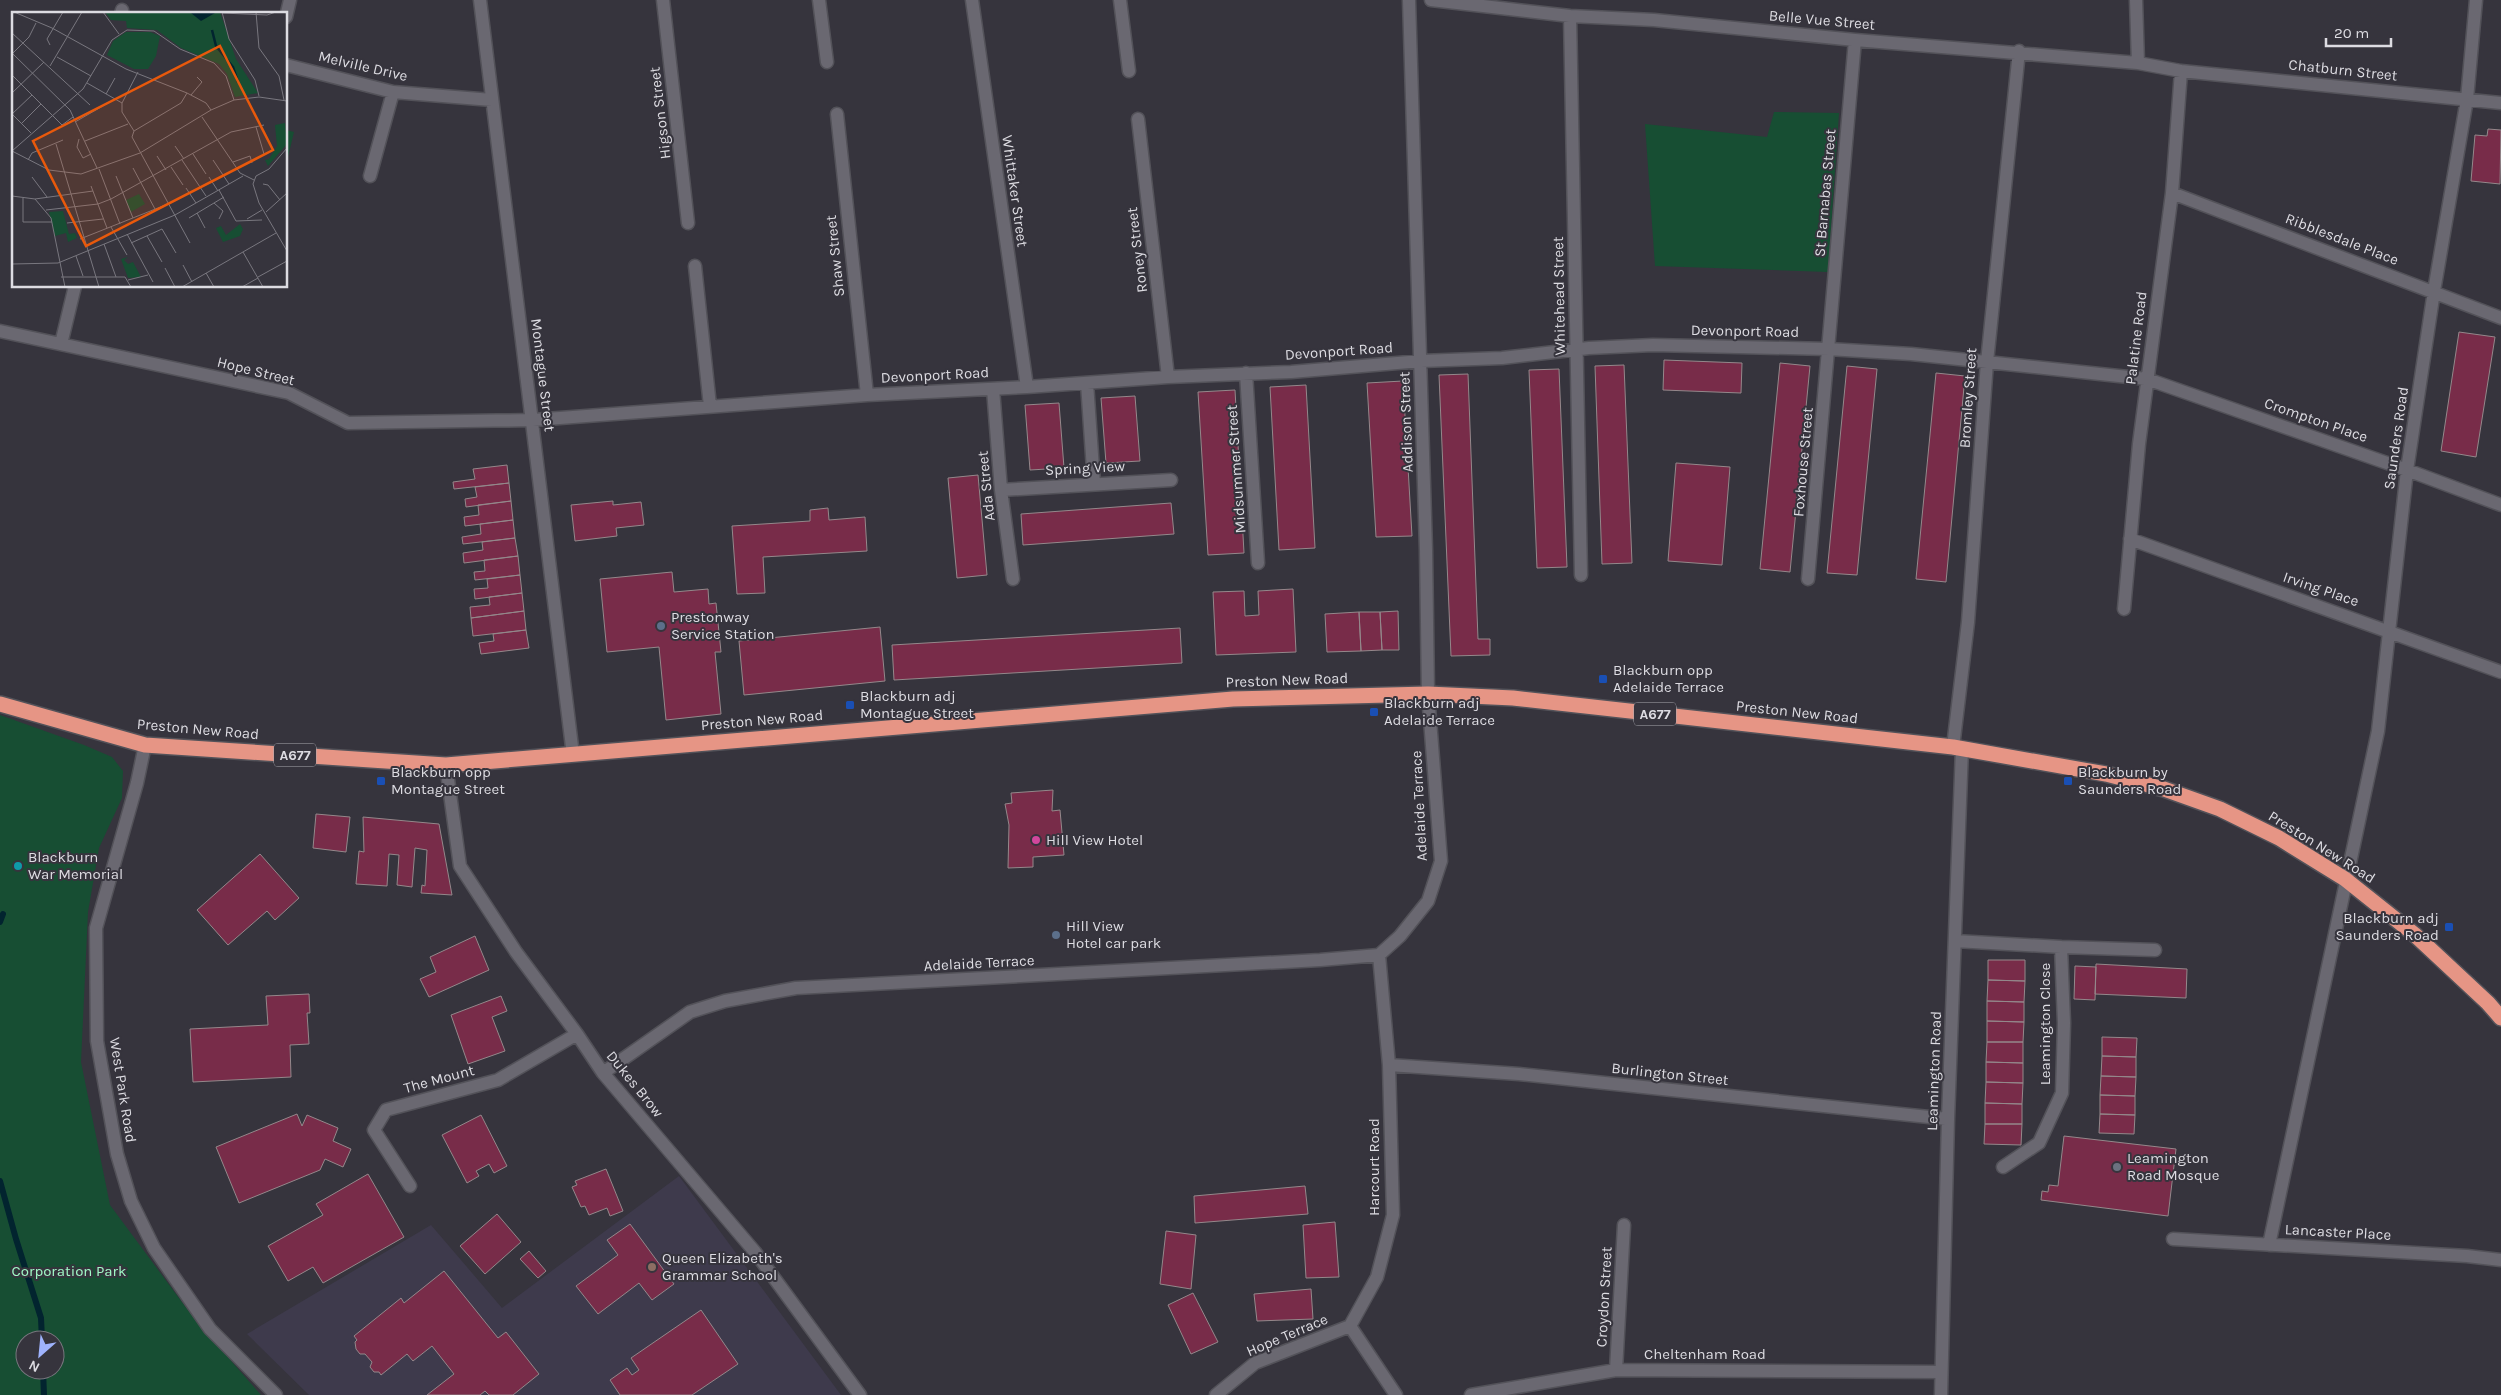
<svg xmlns="http://www.w3.org/2000/svg" width="2501" height="1395" font-family="Karla,sans-serif">
<style>
.education{fill:#3e3a4c}
.green{fill:#174e33;fill-rule:evenodd}
.lines{fill:none;stroke-linecap:round;stroke-linejoin:round}
.stream{stroke:#02242f;stroke-width:6}
.building{fill:#782c49;stroke:#94888b}
.street-casing{stroke:#535259;stroke-width:15}
.highway-casing{stroke:#535259;stroke-width:18}
.street{stroke:#6a6871;stroke-width:12}
.highway{stroke:#e69585;stroke-width:15}
.service-dot{fill:#5c6f8a;stroke:#36343d;stroke-width:2}
.transit-dot{fill:#1a4fb4;stroke:#36343d;stroke-width:2}
.hotel-dot{fill:#d1479c;stroke:#36343d;stroke-width:2}
.culture-dot{fill:#0f9aa8;stroke:#36343d;stroke-width:2}
.worship-dot{fill:#6b7280;stroke:#36343d;stroke-width:2}
.education-dot{fill:#8d6e63;stroke:#36343d;stroke-width:2}
.labels{text-anchor:middle;stroke-width:4;stroke-linejoin:round;paint-order:stroke}
.shield{fill:#36343d;stroke:#abaab0;stroke-width:1}
.shield-label{font-size:14px;font-weight:bold;fill:#dddce2}
.street-label{font-size:15px;fill:#dddce2;stroke:#36343d}
.poi-label{font-size:15px;fill:#dddce2;stroke:#36343d;text-anchor:start}
.park-label{font-size:15px;fill:#a1fac7;stroke:#36343d}
.inset-river{fill:none;stroke:#02242f;stroke-width:2.5}
.inset-road{fill:none;stroke:#79777f;stroke-width:1}
.view{fill:#e8590c;fill-opacity:0.15;stroke:#e8590c;stroke-width:2.5}
.inset-edge{fill:none;stroke:#dddce2;stroke-width:2.5}
</style>
<rect width="100%" height="100%" fill="#36343d"/>
<path class="education" d="M 679,1176 L 841,1395 L 309,1395 L 247,1334 L 431,1225 L 502,1308 Z"/>
<path class="green" d="M 1774,112 L 1839,113 L 1828,272 L 1655,266 L 1645,124 L 1767,137 Z
M 286,130 L 294,132 L 286,165 Z
M 0,715 L 84,745 L 112,757 L 123,771 L 122,798 L 99,848 L 88,912 L 81,1062 L 110,1205 L 196,1321 L 261,1395 L 0,1395 ZM 25,1340 L 55,1340 L 55,1370 L 25,1370 Z"/>
<g class="lines">
<path class="stream" d="M 0,922 L 3,914
M 0,1181 L 16,1239 L 41,1318 L 42,1340
M 43,1370 L 44,1395"/>
</g>
<path class="building" d="M 2488,129 L 2501,130 L 2500,184 L 2471,181 L 2475,135 L 2487,136 Z
M 2459,332 L 2495,337 L 2476,457 L 2441,451 Z
M 1664,360 L 1742,363 L 1741,393 L 1663,390 Z
M 1780,363 L 1810,366 L 1790,572 L 1760,569 Z
M 1624,365 L 1632,563 L 1602,564 L 1595,366 Z
M 1847,366 L 1877,369 L 1857,575 L 1827,573 Z
M 1559,369 L 1567,567 L 1537,568 L 1529,370 Z
M 1936,373 L 1965,376 L 1946,582 L 1916,579 Z
M 1468,374 L 1478,639 L 1490,639 L 1490,655 L 1451,656 L 1439,375 Z
M 1403,381 L 1412,536 L 1376,537 L 1367,383 Z
M 1306,385 L 1315,548 L 1279,550 L 1270,387 Z
M 1235,390 L 1244,553 L 1208,555 L 1198,392 Z
M 1135,396 L 1140,461 L 1106,463 L 1101,398 Z
M 1059,403 L 1064,468 L 1030,470 L 1025,405 Z
M 1676,463 L 1730,467 L 1722,565 L 1668,561 Z
M 507,465 L 509,483 L 454,489 L 453,482 L 475,479 L 473,469 Z
M 978,475 L 987,575 L 957,578 L 948,478 Z
M 509,483 L 511,501 L 466,507 L 465,499 L 477,497 L 475,487 Z
M 511,501 L 513,520 L 465,526 L 464,517 L 479,515 L 478,505 Z
M 613,501 L 613,505 L 641,502 L 644,525 L 616,528 L 617,536 L 575,541 L 571,505 Z
M 1171,503 L 1174,534 L 1023,545 L 1021,514 Z
M 828,508 L 829,520 L 865,517 L 867,551 L 763,557 L 765,593 L 737,594 L 732,526 L 810,521 L 810,510 Z
M 513,520 L 515,538 L 463,544 L 462,537 L 481,534 L 480,524 Z
M 515,538 L 518,556 L 464,563 L 463,553 L 483,550 L 482,542 Z
M 518,556 L 520,575 L 475,580 L 474,572 L 485,571 L 484,560 Z
M 672,572 L 674,592 L 708,589 L 709,604 L 716,603 L 721,652 L 715,652 L 721,714 L 666,720 L 659,647 L 607,652 L 600,579 Z
M 520,575 L 522,593 L 475,599 L 474,589 L 488,588 L 487,579 Z
M 1293,589 L 1296,652 L 1216,655 L 1213,592 L 1244,591 L 1245,616 L 1259,615 L 1258,591 Z
M 522,593 L 524,611 L 471,618 L 470,607 L 490,605 L 489,597 Z
M 524,611 L 526,630 L 473,636 L 471,618 Z
M 1398,611 L 1399,650 L 1382,650 L 1380,612 Z
M 1359,612 L 1361,651 L 1327,652 L 1325,614 Z
M 1359,612 L 1380,612 L 1382,650 L 1361,651 Z
M 880,627 L 885,681 L 744,695 L 739,641 Z
M 1180,628 L 1182,663 L 894,680 L 892,645 Z
M 526,630 L 529,648 L 481,654 L 479,643 L 494,641 L 493,634 Z
M 1053,790 L 1052,811 L 1060,810 L 1064,855 L 1033,857 L 1033,867 L 1008,868 L 1009,825 L 1005,804 L 1012,803 L 1011,793 Z
M 316,814 L 350,817 L 346,852 L 313,848 Z
M 363,817 L 439,824 L 452,895 L 421,893 L 422,885 L 425,886 L 427,850 L 415,848 L 412,887 L 397,885 L 399,855 L 389,854 L 387,886 L 356,884 L 359,851 L 364,852 Z
M 260,854 L 299,898 L 275,920 L 267,911 L 228,945 L 197,910 Z
M 475,936 L 489,970 L 429,997 L 420,979 L 436,972 L 430,957 Z
M 1988,960 L 2025,960 L 2025,981 L 1988,980 Z
M 2096,964 L 2187,969 L 2186,998 L 2095,994 Z
M 2075,966 L 2096,967 L 2095,1000 L 2074,999 Z
M 1988,980 L 2025,981 L 2024,1002 L 1987,1001 Z
M 309,994 L 310,1013 L 307,1013 L 309,1044 L 290,1045 L 291,1077 L 193,1082 L 190,1029 L 268,1025 L 266,996 Z
M 501,996 L 507,1011 L 492,1017 L 505,1051 L 468,1064 L 451,1015 Z
M 1987,1001 L 2024,1002 L 2024,1022 L 1987,1021 Z
M 1987,1021 L 2024,1022 L 2023,1042 L 1987,1042 Z
M 2102,1037 L 2137,1038 L 2136,1057 L 2102,1056 Z
M 1987,1042 L 2023,1042 L 2023,1063 L 1986,1062 Z
M 2102,1056 L 2136,1057 L 2136,1077 L 2101,1076 Z
M 1986,1062 L 2023,1063 L 2023,1083 L 1986,1082 Z
M 2101,1076 L 2136,1077 L 2135,1096 L 2100,1095 Z
M 1986,1082 L 2023,1083 L 2022,1104 L 1985,1103 Z
M 2100,1095 L 2135,1096 L 2135,1115 L 2100,1114 Z
M 1985,1103 L 2022,1104 L 2022,1124 L 1985,1124 Z
M 297,1114 L 302,1126 L 307,1115 L 338,1128 L 333,1141 L 351,1149 L 343,1167 L 325,1159 L 320,1170 L 239,1203 L 216,1147 Z
M 2100,1114 L 2135,1115 L 2134,1134 L 2099,1133 Z
M 481,1115 L 507,1166 L 494,1173 L 489,1164 L 476,1171 L 479,1176 L 467,1183 L 442,1135 Z
M 1985,1124 L 2022,1124 L 2021,1145 L 1984,1144 Z
M 2064,1136 L 2176,1149 L 2168,1216 L 2041,1200 L 2042,1191 L 2048,1192 L 2049,1185 L 2058,1186 Z
M 606,1169 L 623,1211 L 610,1216 L 607,1208 L 589,1215 L 585,1206 L 581,1207 L 572,1187 L 577,1185 L 575,1181 Z
M 368,1174 L 404,1237 L 323,1283 L 313,1267 L 288,1281 L 268,1246 L 323,1215 L 316,1204 Z
M 1305,1186 L 1308,1214 L 1195,1223 L 1194,1196 Z
M 497,1214 L 521,1242 L 485,1274 L 460,1246 Z
M 1335,1222 L 1339,1277 L 1306,1278 L 1303,1225 Z
M 630,1224 L 674,1284 L 652,1300 L 639,1283 L 598,1314 L 576,1286 L 618,1255 L 607,1240 Z
M 1166,1231 L 1196,1235 L 1191,1289 L 1160,1284 Z
M 529,1251 L 546,1271 L 538,1278 L 520,1259 Z
M 444,1271 L 498,1338 L 506,1332 L 539,1374 L 513,1395 L 489,1395 L 485,1391 L 480,1395 L 427,1395 L 454,1374 L 432,1346 L 413,1361 L 407,1354 L 381,1375 L 379,1372 L 374,1372 L 370,1367 L 372,1362 L 365,1354 L 360,1354 L 356,1349 L 355,1342 L 357,1340 L 354,1336 L 401,1298 L 404,1303 Z
M 1311,1289 L 1313,1319 L 1257,1321 L 1254,1294 Z
M 1193,1293 L 1218,1342 L 1191,1354 L 1168,1305 Z
M 701,1310 L 738,1364 L 692,1395 L 620,1395 L 610,1380 L 627,1368 L 632,1375 L 639,1370 L 631,1358 Z"/>
<g class="lines">
<defs>
<path id="street" d="M 480,0 L 573,755
M 663,0 L 688,223
M 819,0 L 827,62
M 972,0 L 1027,387
M 1120,0 L 1129,71
M 1431,0 L 1570,16 L 1654,20 L 1855,40 L 2138,63 L 2181,71 L 2501,103
M 2136,0 L 2138,63
M 121,14 L 122,10
M 1570,16 L 1581,575
M 286,17 L 290,0
M 286,65 L 393,92 L 492,100
M 837,114 L 867,395
M 1138,119 L 1168,377
M 370,176 L 393,92
M 2172,193 L 2501,318
M 695,266 L 710,406
M 0,331 L 289,393 L 348,423 L 533,420 L 867,395 L 1027,387 L 1168,377 L 1291,372 L 1421,361 L 1502,358 L 1589,348 L 1653,345 L 1828,349 L 1911,354 L 2147,379 L 2407,470 L 2501,505
M 61,344 L 75,286
M 1246,373 L 1258,563
M 1087,383 L 1094,484
M 993,389 L 1001,490 L 1013,579
M 1001,490 L 1171,480
M 2130,539 L 2501,672
M 1808,579 L 1855,40
M 2124,609 L 2139,444 L 2172,193 L 2181,71
M 145,745 L 137,783 L 96,928 L 97,1041 L 117,1154 L 131,1201 L 154,1248 L 210,1329 L 276,1395
M 1953,747 L 1968,622 L 1987,362 L 2019,51
M 446,765 L 460,866 L 516,952 L 577,1034 L 603,1073 L 755,1252 L 860,1395
M 1955,941 L 2061,947 L 2064,1023 L 2062,1093 L 2039,1143 L 2003,1167
M 2061,947 L 2155,950
M 1379,955 L 1389,1065 L 1393,1215 L 1377,1277 L 1350,1326 L 1396,1395
M 1389,1065 L 1519,1074 L 1948,1119
M 603,1073 L 690,1012 L 725,1001 L 796,988 L 1320,960 L 1379,955 L 1400,936 L 1428,901 L 1441,861 L 1428,694 L 1426,550 L 1409,0
M 410,1186 L 374,1130 L 386,1110 L 498,1080 L 577,1034
M 2173,1239 L 2467,1256 L 2501,1260
M 2269,1245 L 2378,731 L 2407,470 L 2434,291 L 2467,99 L 2476,0
M 1616,1370 L 1624,1225
M 1216,1395 L 1255,1363 L 1350,1326
M 1471,1395 L 1616,1370 L 1941,1372
M 1941,1395 L 1948,1119 L 1962,748"/>
<path id="highway" d="M 0,704 L 145,745 L 446,765 L 1233,699 L 1428,694 L 1513,698 L 1953,747 L 2106,774 L 2164,789 L 2220,809 L 2279,838 L 2345,879 L 2414,934 L 2488,1003 L 2501,1018"/>
</defs>
<use href="#street" class="street-casing"/>
<use href="#highway" class="highway-casing"/>
<use href="#street" class="street"/>
<use href="#highway" class="highway"/>
</g>
<g class="service-dot">
<circle cx="661" cy="626" r="5"/>
<circle cx="1056" cy="935" r="5"/>
</g>
<g class="transit-dot">
<rect x="1598" y="674" width="10" height="10" rx="2.5"/>
<rect x="845" y="700" width="10" height="10" rx="2.5"/>
<rect x="1369" y="707" width="10" height="10" rx="2.5"/>
<rect x="376" y="776" width="10" height="10" rx="2.5"/>
<rect x="2063" y="776" width="10" height="10" rx="2.5"/>
<rect x="2444" y="922" width="10" height="10" rx="2.5"/>
</g>
<circle class="hotel-dot" cx="1036" cy="840" r="5"/>
<circle class="culture-dot" cx="18" cy="866" r="5"/>
<circle class="worship-dot" cx="2117" cy="1167" r="5"/>
<circle class="education-dot" cx="652" cy="1267" r="5"/>
<g class="labels">
<g class="shield">
<rect x="1634" y="702.5" width="42" height="23" rx="4"/>
<rect x="274" y="743.5" width="42" height="23" rx="4"/>
</g>
<g class="shield-label">
<text x="1655" y="719">A677</text>
<text x="295" y="760">A677</text>
</g>
<g class="street-label">
<text transform="translate(1822 20) rotate(5)" y="5">Belle Vue Street</text>
<text transform="translate(363 66) rotate(13)" y="5">Melville Drive</text>
<text transform="translate(2343 70) rotate(6)" y="5">Chatburn Street</text>
<text transform="translate(660 113) rotate(-97)" y="5">Higson Street</text>
<text transform="translate(1015 191) rotate(82)" y="5">Whittaker Street</text>
<text transform="translate(1825 193) rotate(-85)" y="5">St Barnabas Street</text>
<text transform="translate(2342 239) rotate(21)" y="5">Ribblesdale Place</text>
<text transform="translate(1137 250) rotate(-97)" y="5">Roney Street</text>
<text transform="translate(835 256) rotate(-96)" y="5">Shaw Street</text>
<text transform="translate(1559 296) rotate(-91)" y="5">Whitehead Street</text>
<text transform="translate(1745 331) rotate(1)" y="5">Devonport Road</text>
<text transform="translate(2136 338) rotate(-83)" y="5">Palatine Road</text>
<text transform="translate(1339 351) rotate(-4)" y="5">Devonport Road</text>
<text transform="translate(256 371) rotate(14)" y="5">Hope Street</text>
<text transform="translate(543 375) rotate(83)" y="5">Montague Street</text>
<text transform="translate(935 375) rotate(-3)" y="5">Devonport Road</text>
<text transform="translate(1968 398) rotate(-86)" y="5">Bromley Street</text>
<text transform="translate(2316 420) rotate(19)" y="5">Crompton Place</text>
<text transform="translate(1406 422) rotate(-92)" y="5">Addison Street</text>
<text transform="translate(2396 438) rotate(-82)" y="5">Saunders Road</text>
<text transform="translate(1803 462) rotate(-85)" y="5">Foxhouse Street</text>
<text transform="translate(1085 468) rotate(-3)" y="5">Spring View</text>
<text transform="translate(1236 469) rotate(-94)" y="5">Midsummer Street</text>
<text transform="translate(986 486) rotate(-96)" y="5">Ada Street</text>
<text transform="translate(2321 589) rotate(19)" y="5">Irving Place</text>
<text transform="translate(1287 680) rotate(-2)" y="5">Preston New Road</text>
<text transform="translate(1797 712) rotate(6)" y="5">Preston New Road</text>
<text transform="translate(762 720) rotate(-5)" y="5">Preston New Road</text>
<text transform="translate(198 729) rotate(5)" y="5">Preston New Road</text>
<text transform="translate(1419 806) rotate(-93)" y="5">Adelaide Terrace</text>
<text transform="translate(2322 847) rotate(32)" y="5">Preston New Road</text>
<text transform="translate(979 963) rotate(-3)" y="5">Adelaide Terrace</text>
<text transform="translate(2045 1024) rotate(-90)" y="5">Leamington Close</text>
<text transform="translate(1934 1071) rotate(-88)" y="5">Leamington Road</text>
<text transform="translate(1670 1074) rotate(6)" y="5">Burlington Street</text>
<text transform="translate(439 1079) rotate(-15)" y="5">The Mount</text>
<text transform="translate(635 1084) rotate(51)" y="5">Dukes Brow</text>
<text transform="translate(123 1090) rotate(81)" y="5">West Park Road</text>
<text transform="translate(1374 1167) rotate(-90)" y="5">Harcourt Road</text>
<text transform="translate(2338 1232) rotate(3)" y="5">Lancaster Place</text>
<text transform="translate(1604 1297) rotate(-87)" y="5">Croydon Street</text>
<text transform="translate(1287 1335) rotate(-23)" y="5">Hope Terrace</text>
<text x="1705" y="1359">Cheltenham Road</text>
</g>
<g class="poi-label">
<text x="671" y="622">Prestonway<tspan x="671" dy="17">Service Station</tspan></text>
<text x="1613" y="675">Blackburn opp<tspan x="1613" dy="17">Adelaide Terrace</tspan></text>
<text x="860" y="701">Blackburn adj<tspan x="860" dy="17">Montague Street</tspan></text>
<text x="1384" y="708">Blackburn adj<tspan x="1384" dy="17">Adelaide Terrace</tspan></text>
<text x="391" y="777">Blackburn opp<tspan x="391" dy="17">Montague Street</tspan></text>
<text x="2078" y="777">Blackburn by<tspan x="2078" dy="17">Saunders Road</tspan></text>
<text x="1046" y="845">Hill View Hotel</text>
<text x="28" y="862">Blackburn<tspan x="28" dy="17">War Memorial</tspan></text>
<text x="2439" y="923" text-anchor="end">Blackburn adj<tspan x="2439" dy="17">Saunders Road</tspan></text>
<text x="1066" y="931">Hill View<tspan x="1066" dy="17">Hotel car park</tspan></text>
<text x="2127" y="1163">Leamington<tspan x="2127" dy="17">Road Mosque</tspan></text>
<text x="662" y="1263">Queen Elizabeth's<tspan x="662" dy="17">Grammar School</tspan></text>
</g>
<g class="park-label">
<text x="69" y="1276">Corporation Park</text>
</g>
</g>
<g transform="translate(12 12)">
<rect width="275" height="275" fill="#36343d"/>
<path d="M 93,0 L 208,0 L 224,47 L 246,81 L 223,85 L 215,62 L 207,52 L 169,36 L 145,18 L 115,16 L 114,9 L 99,8 ZM 114,20 L 138,20 L 148,24 L 144,44 L 136,57 L 122,57 L 95,43 L 101,29 ZM 273,111 L 275,132 L 256,154 L 253,148 L 257,147 L 265,134 L 263,113 ZM 127,182 L 133,192 L 119,200 L 114,188 ZM 51,199 L 57,222 L 63,221 L 65,226 L 56,230 L 54,221 L 43,224 L 37,200 ZM 228,212 L 231,217 L 228,224 L 211,230 L 204,216 L 209,214 L 214,223 ZM 116,245 L 112,248 L 116,252 L 121,250 L 129,265 L 116,266 L 109,247 Z" fill="#174e33"/>
<path d="M 179,1 L 181,0 L 203,1 L 189,9 Z" fill="#02242f"/>
<path class="inset-river" d="M 200,18 L 204,34 L 221,55 L 226,70"/>
<path class="inset-road" d="M 2,0 L 40,16 L 114,57 L 175,81 L 194,91 L 199,98M 91,0 L 107,22M 210,0 L 217,27 L 243,68 L 247,84M 244,0 L 247,36 L 267,64 L 272,88M 210,1 L 255,3 L 264,0M 0,21 L 78,93M 38,33 L 35,27 L 51,0M 0,41 L 58,98 L 85,156M 1,41 L 17,25 L 24,11M 45,45 L 79,64M 38,54 L 70,0M 0,63 L 50,113 L 61,105M 75,71 L 110,91 L 110,100 L 122,119M 0,81 L 32,50M 175,81 L 169,91 L 122,119 L 120,125 L 178,231M 94,82 L 103,66M 179,83 L 190,70 L 185,65M 110,91 L 126,60M 0,102 L 19,121M 0,102 L 20,83M 190,105 L 228,161 L 242,168M 63,110 L 103,87M 9,112 L 29,92M 244,115 L 252,142M 67,127 L 65,135 L 71,146 L 79,142M 73,129 L 116,112M 44,132 L 87,275M 163,134 L 172,147M 275,136 L 257,157 L 244,164 L 241,172 L 247,191 L 275,239M 0,139 L 71,77 L 100,28 L 115,18 L 142,19 L 168,37 L 202,51 L 214,64 L 222,88M 0,139 L 37,158 L 69,162 L 128,141 L 199,98 L 222,88 L 247,85 L 275,89M 181,142 L 194,162M 145,144 L 154,158M 16,148 L 20,141 L 51,128M 170,148 L 194,184M 201,148 L 217,172M 221,150 L 238,144 L 240,151M 159,155 L 171,173M 121,156 L 143,197M 87,157 L 108,212M 104,164 L 121,206M 20,165 L 35,185M 197,165 L 206,179M 251,172 L 256,173 L 268,188M 79,174 L 95,216M 174,176 L 184,191M 207,178 L 224,209 L 250,208M 0,184 L 23,187 L 81,179M 11,186 L 11,210 L 40,210M 23,187 L 39,206 L 53,275M 202,191 L 211,199 L 207,207M 34,198 L 86,192 L 99,187 L 219,120 L 252,113M 254,200 L 275,181M 185,201 L 193,216M 177,206 L 212,185M 235,207 L 250,198M 55,211 L 91,207M 99,215 L 115,243M 115,222 L 141,270M 135,224 L 150,250M 68,227 L 156,192M 119,231 L 150,217 L 164,241M 92,232 L 104,265M 231,240 L 251,275M 64,244 L 71,264M 0,252 L 46,251 L 163,203 L 231,164M 171,253 L 180,270M 153,256 L 163,275M 194,261 L 202,275M 49,265 L 113,265 L 119,275M 246,265 L 275,249M 116,268 L 136,263M 170,275 L 264,221M 230,275 L 246,266"/>
<path class="view" d="M 208,34 L 261,138 L 74,234 L 21,129 Z"/>
<rect width="275" height="275" class="inset-edge"/>
</g>
<g transform="translate(40 1355) rotate(207)"><circle r="24" fill="#36343d" stroke="#79777f"/>
<path d="M0-4L9 19L0 12L-9 19Z" fill="#9fb3fd"/>
<text y="-8" font-size="14" font-weight="bold" text-anchor="middle" fill="#dddce2">N</text>
</g>
<path d="M2326 38v8h65v-8" fill="none" stroke="#dddce2" stroke-width="2.5"/>
<text x="2334" y="38" font-size="15" fill="#dddce2" stroke="#36343d" stroke-width="4" paint-order="stroke">20 m</text>
</svg>
